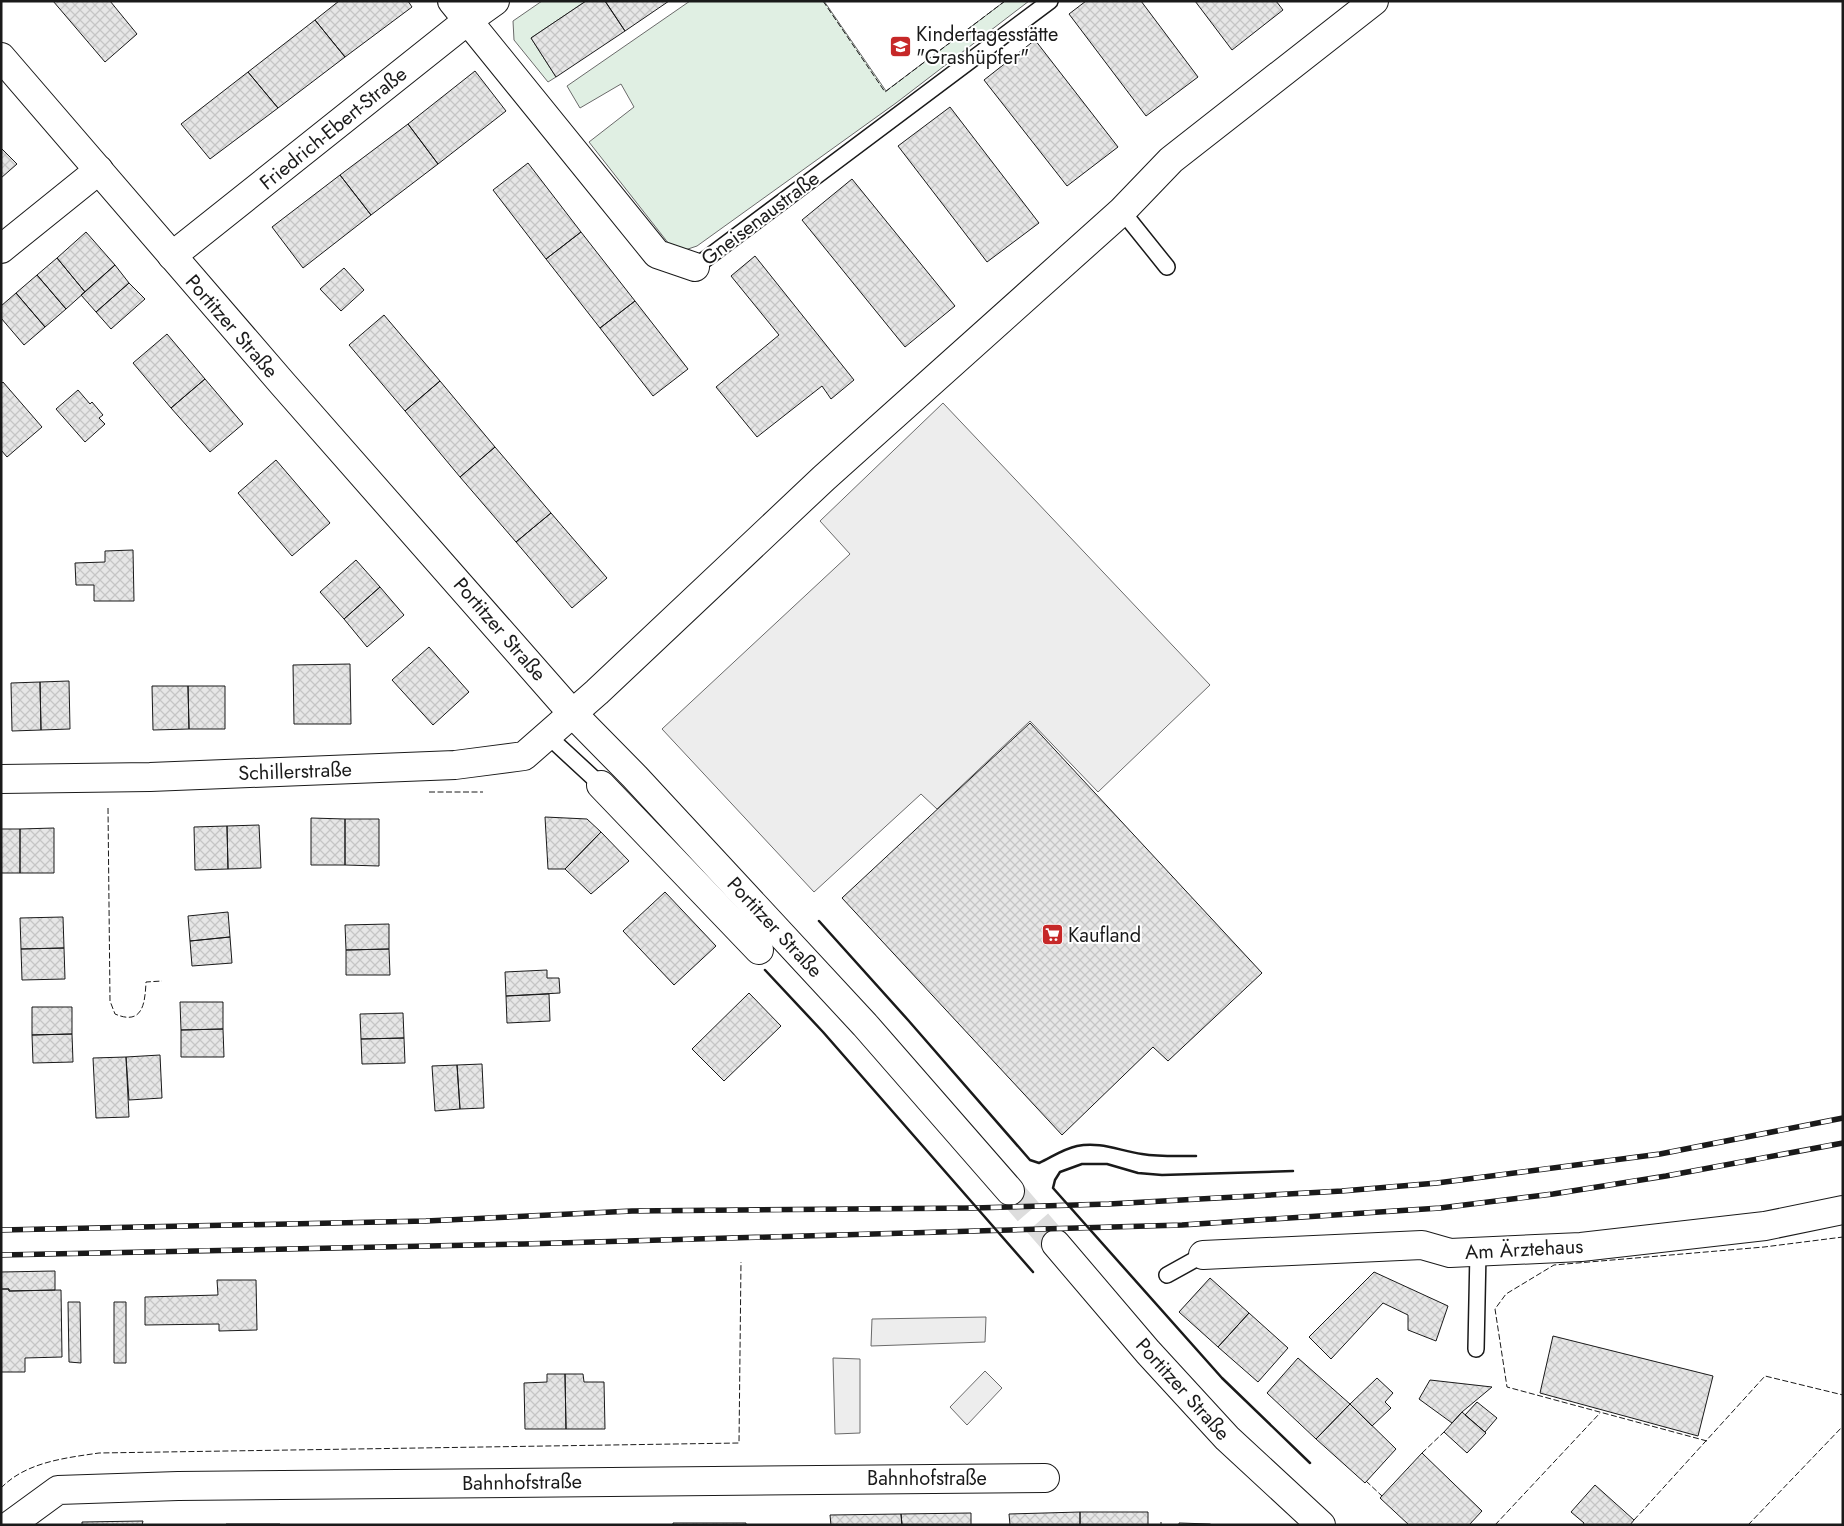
<svg xmlns="http://www.w3.org/2000/svg" width="1844" height="1526" font-family="Jost,sans-serif">
<style>
.grass{fill:#e0efe3;stroke:#6a6a6a}
.parking{fill:#ededed;stroke:#6a6a6a}
.building{fill:url(#building-cross-hatch);stroke:#1a1a1a}
.lines{fill:none;stroke-linecap:round;stroke-linejoin:round}
.secondary-tunnel{stroke:#ddd;stroke-width:28;stroke-dasharray:28 14;stroke-linecap:butt}
.lane-casing{stroke:#1a1a1a;stroke-width:18}
.street-casing{stroke:#1a1a1a;stroke-width:30}
.secondary-casing{stroke:#1a1a1a;stroke-width:30}
.lane{stroke:#fff;stroke-width:15}
.street{stroke:#fff;stroke-width:28}
.secondary{stroke:#fff;stroke-width:28}
.rail-casing{stroke:#1a1a1a;stroke-width:5.5}
.rail{stroke:#fff;stroke-width:4;stroke-dasharray:11;stroke-linecap:butt}
.fence{stroke:#1a1a1a;stroke-width:1;stroke-dasharray:6 2.5;stroke-linecap:butt}
.wall{stroke:#1a1a1a;stroke-width:2.5}
.labels{text-anchor:middle;stroke-width:4;stroke-linejoin:round;paint-order:stroke}
.poi-label{font-size:20px;fill:#1a1a1a;stroke:#fff;text-anchor:start}
.street-label{font-size:20px;fill:#1a1a1a;stroke:#fff}
</style>
<defs>
<pattern id="building-cross-hatch" width="8" height="8" patternUnits="userSpaceOnUse" patternTransform="scale(1.25)"><rect width="8" height="8" fill="#e6e6e6"/><path d="M0 0l8 8M0 8l8-8" fill="none" stroke="#c5c5c5"/></pattern>
</defs>
<rect width="100%" height="100%" fill="#fff"/>
<path class="grass" d="M 542,1 L 586,1 L 531,38 L 556,77 L 548,82 L 514,40 L 513,21 Z
M 690,1 L 824,1 L 886,91 L 1005,1 L 1029,1 L 896,103 L 697,246 L 685,250 L 669,244 L 589,142 L 634,107 L 621,84 L 580,108 L 567,86 Z"/>
<path class="parking" d="M 943,403 L 1210,685 L 1098,792 L 1030,721 L 937,809 L 921,794 L 814,892 L 662,729 L 850,554 L 820,521 Z
M 986,1317 L 985,1342 L 871,1346 L 872,1319 Z
M 833,1358 L 860,1359 L 860,1433 L 835,1434 Z
M 985,1371 L 1002,1388 L 967,1425 L 950,1407 Z"/>
<path class="building" d="M 53,1 L 110,1 L 137,34 L 105,62 Z
M 339,1 L 408,1 L 412,7 L 345,57 L 315,20 Z
M 586,1 L 605,1 L 625,31 L 556,77 L 531,38 Z
M 605,1 L 669,1 L 625,31 Z
M 1086,1 L 1141,1 L 1198,77 L 1146,116 L 1069,14 Z
M 1195,1 L 1276,1 L 1283,10 L 1232,50 Z
M 315,20 L 345,57 L 278,108 L 248,72 Z
M 1035,40 L 1118,147 L 1067,186 L 984,80 Z
M 475,71 L 506,111 L 438,164 L 408,124 Z
M 248,72 L 278,108 L 210,159 L 181,124 Z
M 950,107 L 1039,223 L 987,262 L 898,146 Z
M 408,124 L 438,164 L 371,215 L 340,175 Z
M 1,148 L 17,164 L 1,178 Z
M 528,163 L 581,232 L 546,259 L 493,190 Z
M 340,175 L 371,215 L 303,268 L 272,227 Z
M 852,179 L 955,306 L 905,347 L 802,220 Z
M 86,232 L 115,265 L 85,292 L 57,258 Z
M 581,232 L 635,301 L 600,328 L 546,259 Z
M 755,256 L 854,380 L 831,399 L 822,386 L 757,437 L 716,387 L 779,335 L 731,276 Z
M 57,258 L 85,292 L 66,309 L 37,275 Z
M 115,265 L 129,283 L 96,312 L 81,295 Z
M 344,268 L 364,290 L 341,311 L 320,289 Z
M 37,275 L 66,309 L 45,327 L 16,293 Z
M 129,283 L 145,299 L 111,329 L 96,312 Z
M 16,293 L 45,327 L 24,345 L 1,318 L 1,306 Z
M 635,301 L 688,369 L 653,396 L 600,328 Z
M 384,315 L 440,381 L 405,411 L 349,345 Z
M 167,334 L 205,379 L 171,408 L 133,363 Z
M 205,379 L 243,424 L 210,452 L 171,408 Z
M 440,381 L 495,447 L 460,477 L 405,411 Z
M 3,382 L 42,427 L 7,457 L 1,450 L 1,384 Z
M 78,390 L 90,404 L 92,402 L 103,415 L 99,418 L 105,424 L 85,442 L 56,409 Z
M 495,447 L 551,513 L 516,542 L 460,477 Z
M 276,460 L 330,523 L 292,556 L 238,493 Z
M 551,513 L 607,578 L 572,608 L 516,542 Z
M 133,550 L 134,601 L 94,601 L 94,585 L 76,585 L 75,563 L 105,562 L 105,551 Z
M 356,560 L 380,587 L 344,619 L 320,592 Z
M 380,587 L 404,615 L 367,647 L 344,619 Z
M 429,647 L 469,692 L 433,725 L 392,680 Z
M 350,664 L 351,724 L 294,724 L 293,665 Z
M 69,681 L 70,729 L 41,730 L 40,682 Z
M 40,682 L 41,730 L 12,731 L 11,683 Z
M 152,686 L 188,686 L 189,729 L 153,730 Z
M 188,686 L 225,686 L 225,729 L 189,729 Z
M 1030,723 L 1262,973 L 1168,1061 L 1153,1047 L 1062,1135 L 842,898 Z
M 545,817 L 587,819 L 601,832 L 565,869 L 548,869 Z
M 311,818 L 345,819 L 345,865 L 311,865 Z
M 345,819 L 379,819 L 379,866 L 345,865 Z
M 259,825 L 261,868 L 228,869 L 227,826 Z
M 227,826 L 228,869 L 195,870 L 194,827 Z
M 54,828 L 54,873 L 20,873 L 20,829 Z
M 1,829 L 20,829 L 20,873 L 1,873 Z
M 601,832 L 629,861 L 591,894 L 565,869 Z
M 665,892 L 716,946 L 674,985 L 623,931 Z
M 228,912 L 230,937 L 190,941 L 188,916 Z
M 63,917 L 64,948 L 21,949 L 20,918 Z
M 389,924 L 389,949 L 346,950 L 345,925 Z
M 230,937 L 232,963 L 192,966 L 190,941 Z
M 64,948 L 65,979 L 22,980 L 21,949 Z
M 389,949 L 390,975 L 346,975 L 346,950 Z
M 547,970 L 547,978 L 559,978 L 560,993 L 506,996 L 505,972 Z
M 749,993 L 781,1026 L 724,1081 L 692,1049 Z
M 549,994 L 550,1021 L 507,1023 L 506,996 Z
M 180,1002 L 223,1002 L 223,1029 L 181,1030 Z
M 32,1007 L 72,1007 L 72,1034 L 32,1035 Z
M 403,1013 L 404,1038 L 361,1039 L 360,1014 Z
M 223,1029 L 224,1057 L 181,1057 L 181,1030 Z
M 72,1034 L 73,1062 L 33,1063 L 32,1035 Z
M 404,1038 L 405,1063 L 362,1064 L 361,1039 Z
M 160,1055 L 162,1098 L 129,1100 L 126,1057 Z
M 126,1057 L 129,1117 L 96,1118 L 93,1058 Z
M 482,1064 L 484,1108 L 460,1109 L 457,1065 Z
M 457,1065 L 460,1109 L 435,1111 L 432,1066 Z
M 55,1271 L 55,1290 L 9,1291 L 9,1289 L 1,1289 L 1,1272 Z
M 1374,1272 L 1448,1306 L 1436,1341 L 1408,1330 L 1408,1315 L 1383,1303 L 1331,1359 L 1309,1337 Z
M 1210,1278 L 1249,1313 L 1218,1347 L 1179,1312 Z
M 217,1280 L 256,1280 L 257,1330 L 219,1331 L 219,1324 L 145,1325 L 145,1297 L 218,1295 Z
M 1,1289 L 9,1289 L 9,1291 L 61,1290 L 62,1357 L 25,1358 L 25,1372 L 1,1372 Z
M 68,1302 L 80,1302 L 81,1363 L 69,1362 Z
M 114,1302 L 126,1302 L 126,1363 L 114,1363 Z
M 1249,1313 L 1288,1348 L 1258,1382 L 1218,1347 Z
M 1553,1336 L 1713,1376 L 1698,1436 L 1540,1393 Z
M 1298,1358 L 1350,1404 L 1316,1439 L 1267,1393 Z
M 547,1374 L 565,1374 L 566,1429 L 525,1429 L 524,1383 L 547,1382 Z
M 565,1374 L 583,1374 L 584,1382 L 604,1382 L 605,1429 L 566,1429 Z
M 1377,1378 L 1393,1393 L 1385,1402 L 1391,1408 L 1372,1426 L 1350,1404 Z
M 1430,1380 L 1492,1387 L 1462,1412 L 1452,1423 L 1419,1399 Z
M 1477,1402 L 1497,1418 L 1485,1432 L 1465,1415 Z
M 1350,1404 L 1396,1449 L 1365,1483 L 1316,1439 Z
M 1462,1412 L 1486,1433 L 1467,1453 L 1444,1432 Z
M 1422,1453 L 1482,1511 L 1469,1525 L 1409,1525 L 1380,1498 Z
M 1595,1485 L 1634,1520 L 1630,1525 L 1583,1525 L 1584,1523 L 1571,1512 Z
M 1080,1512 L 1080,1525 L 1010,1525 L 1009,1514 Z
M 1080,1512 L 1148,1512 L 1148,1525 L 1080,1525 Z
M 971,1513 L 971,1525 L 902,1525 L 901,1514 Z
M 901,1514 L 902,1525 L 831,1525 L 830,1515 Z
M 143,1521 L 142,1525 L 82,1525 L 82,1522 Z
M 673,1523 L 746,1523 L 746,1525 L 673,1525 Z
M 1179,1523 L 1210,1524 L 1212,1525 L 1179,1525 Z
M 226,1524 L 280,1524 L 280,1525 L 226,1525 Z"/>
<g class="lines">
<path class="secondary-tunnel" d="M 1010,1191 L 1056,1244"/>
<defs>
<path id="lane" d="M 1122,211 L 1167,267
M 695,267 L 1050,1
M 548,736 L 601,785
M 1167,1275 L 1203,1255
M 1476,1349 L 1478,1252"/>
<path id="street" d="M 452,1 L 657,254 L 695,267
M 1,249 L 99,170
M 172,256 L 467,21 L 495,1
M 1,779 L 150,777 L 455,765 L 524,756 L 597,692 L 824,478 L 1122,211 L 1171,160 L 1374,1
M 601,785 L 759,950
M 1203,1255 L 1422,1245 L 1450,1253 L 1581,1247 L 1765,1226 L 1843,1210
M 10,1525 L 58,1490 L 178,1486 L 1045,1478"/>
<path id="secondary" d="M 1,57 L 282,383 L 573,714 L 635,777 L 865,1025 L 1010,1191
M 1056,1244 L 1148,1352 L 1227,1438 L 1321,1525"/>
</defs>
<use href="#lane" class="lane-casing"/>
<use href="#street" class="street-casing"/>
<use href="#secondary" class="secondary-casing"/>
<use href="#lane" class="lane"/>
<use href="#street" class="street"/>
<use href="#secondary" class="secondary"/>
<defs>
<path id="rail" d="M 1,1230 L 426,1221 L 632,1211 L 974,1208 L 1109,1204 L 1342,1191 L 1437,1183 L 1660,1154 L 1843,1118
M 1,1255 L 524,1244 L 1182,1225 L 1440,1208 L 1553,1194 L 1666,1176 L 1843,1143"/>
</defs>
<use href="#rail" class="rail-casing"/>
<use href="#rail" class="rail"/>
<path class="fence" d="M 823,1 L 885,92 L 1005,1
M 429,792 L 483,792
M 108,808 L 110,1001 L 115,1014 C 143,1026 145,1003 146,982 L 162,981
M 1707,1441 L 1507,1387 L 1495,1309 L 1506,1294 L 1554,1265 L 1764,1247 L 1843,1237
M 1422,1453 L 1444,1432
M 1366,1481 L 1382,1496
M 1,1488 C 26,1462 65,1458 99,1453 L 739,1443 L 741,1262
M 1634,1520 L 1765,1376 L 1843,1395
M 1161,1522 L 1161,1525
M 1495,1525 L 1600,1413
M 1748,1525 L 1843,1426"/>
<path class="wall" d="M 819,921 L 908,1020 L 1030,1160 L 1039,1163 C 1052,1157 1063,1149 1077,1146 C 1100,1141 1120,1151 1142,1154 C 1160,1157 1178,1156 1196,1156
M 765,970 L 823,1032 L 1033,1272
M 1293,1171 L 1162,1175 L 1138,1173 L 1107,1164 L 1082,1164 L 1060,1172 L 1055,1180 L 1053,1188 L 1222,1378 L 1310,1463"/>
</g>
<defs>
<symbol id="school-square" viewBox="-11 -11 22 22"><rect x="-9" y="-9" width="18" height="18" rx="4" fill="#c62828" stroke="#fff"/><path d="M0-5L7-2L0 1L-7-2ZM-4 1L0 2.5L4 1V4Q0 6-4 4Z" fill="#fff"/></symbol>
<symbol id="supermarket-square" viewBox="-11 -11 22 22"><rect x="-9" y="-9" width="18" height="18" rx="4" fill="#c62828" stroke="#fff"/><path d="M-6-5.5h2.5l.6 2H6L4.5 2H-2.5L-4.4-4H-6ZM-1.5 3.2a1.3 1.3 0 1 0 .1 0ZM3 3.2a1.3 1.3 0 1 0 .1 0Z" fill="#fff"/></symbol>
</defs>
<g fill-rule="evenodd">
<use href="#school-square" x="888" y="34" width="25" height="25"/>
<use href="#supermarket-square" x="1040" y="922" width="25" height="25"/>
</g>
<g class="labels">
<g class="poi-label">
<text x="916" y="41">Kindertagesstätte<tspan x="916" dy="23">"Grashüpfer"</tspan></text>
<text x="1068" y="942">Kaufland</text>
</g>
<g class="street-label">
<text transform="translate(333 128) rotate(-39)" y="7">Friedrich-Ebert-Straße</text>
<text transform="translate(760 218) rotate(-37)" y="7">Gneisenaustraße</text>
<text transform="translate(232 326) rotate(49)" y="7">Portitzer Straße</text>
<text transform="translate(500 629) rotate(49)" y="7">Portitzer Straße</text>
<text transform="translate(295 771) rotate(-2)" y="7">Schillerstraße</text>
<text transform="translate(775 927) rotate(47)" y="7">Portitzer Straße</text>
<text transform="translate(1524 1249) rotate(-3)" y="7">Am Ärztehaus</text>
<text transform="translate(1183 1389) rotate(48)" y="7">Portitzer Straße</text>
<text x="927" y="1485">Bahnhofstraße</text>
<text transform="translate(522 1482) rotate(-1)" y="7">Bahnhofstraße</text>
</g>
</g>
<rect width="1844" height="1526" fill="none" stroke="#1a1a1a" stroke-width="5"/>
</svg>
